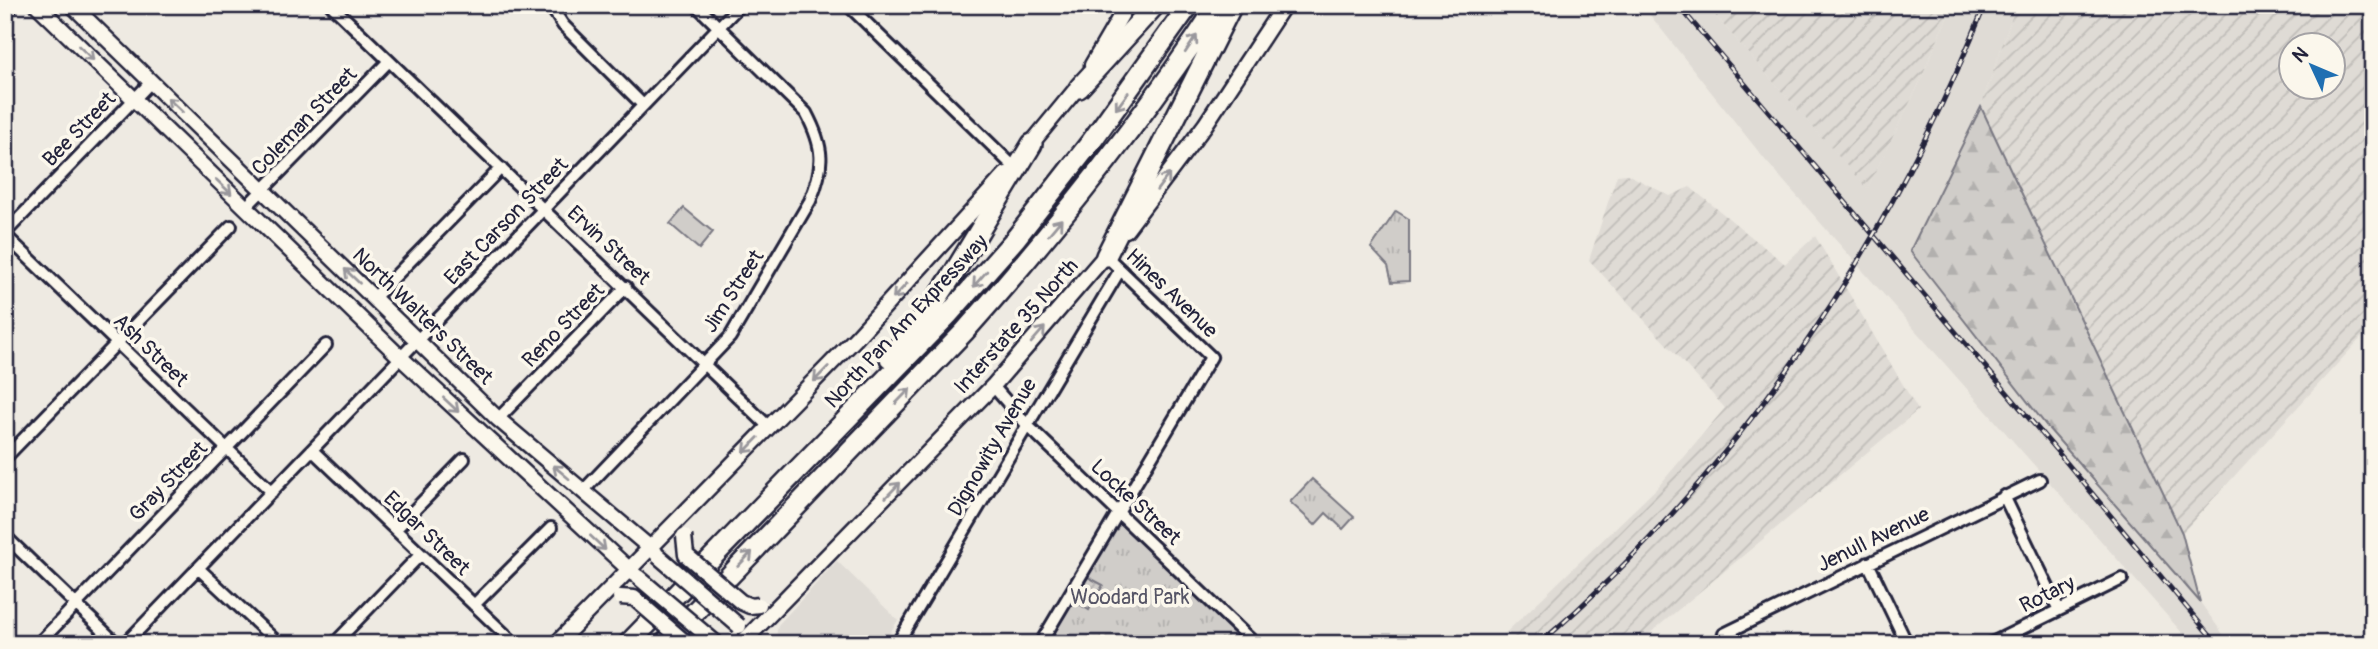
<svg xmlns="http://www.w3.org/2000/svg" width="2378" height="649" font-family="Pangolin,sans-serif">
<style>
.built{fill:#dfdbd5}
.industrial{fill:url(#industrial-furrows);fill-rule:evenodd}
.grass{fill:#d0cdc9;stroke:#797882;stroke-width:2}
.forest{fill:url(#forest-firs);stroke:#797882;stroke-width:2}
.park{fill:url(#park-tufts);stroke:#797882;stroke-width:2}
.garden{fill:url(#garden-furrows);stroke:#797882;stroke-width:2}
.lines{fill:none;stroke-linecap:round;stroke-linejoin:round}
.minor-casing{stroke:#22223b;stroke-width:16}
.secondary-casing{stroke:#22223b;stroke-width:19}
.motorway-casing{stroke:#22223b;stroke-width:24}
.minor{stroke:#fbf7ec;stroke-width:10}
.secondary{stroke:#fbf7ec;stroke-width:14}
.motorway{stroke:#fbf7ec;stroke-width:19}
.rail-casing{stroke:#22223b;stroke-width:5}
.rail{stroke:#fbf7ec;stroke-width:2.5;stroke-dasharray:8;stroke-linecap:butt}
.secondary-bridge-casing{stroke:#22223b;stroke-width:19;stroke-linecap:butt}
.secondary-bridge{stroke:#fbf7ec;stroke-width:14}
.oneway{stroke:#99979c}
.labels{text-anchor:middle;stroke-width:7;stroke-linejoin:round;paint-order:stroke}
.street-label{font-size:21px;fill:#22223b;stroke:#fbf7ec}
.park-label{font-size:21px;fill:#565566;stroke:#fbf7ec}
</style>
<defs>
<pattern id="industrial-furrows" width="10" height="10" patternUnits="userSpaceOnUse" patternTransform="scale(1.75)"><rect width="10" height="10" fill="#dfdbd5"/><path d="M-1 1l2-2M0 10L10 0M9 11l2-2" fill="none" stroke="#bfbcb8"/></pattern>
<pattern id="forest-firs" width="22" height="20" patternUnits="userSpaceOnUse" patternTransform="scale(1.75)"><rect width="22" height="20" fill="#d0cdc9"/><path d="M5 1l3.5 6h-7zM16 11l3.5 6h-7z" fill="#b2b0ae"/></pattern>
<pattern id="park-tufts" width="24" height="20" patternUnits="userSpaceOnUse" patternTransform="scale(1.75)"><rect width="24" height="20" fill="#d0cdc9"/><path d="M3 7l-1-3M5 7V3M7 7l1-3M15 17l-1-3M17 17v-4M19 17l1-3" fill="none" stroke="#b2b0ae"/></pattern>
<pattern id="garden-furrows" width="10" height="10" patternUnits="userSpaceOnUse" patternTransform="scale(1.75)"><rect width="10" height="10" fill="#d0cdc9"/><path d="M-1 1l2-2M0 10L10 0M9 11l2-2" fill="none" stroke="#b2b0ae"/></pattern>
</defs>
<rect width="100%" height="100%" fill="#eeeae2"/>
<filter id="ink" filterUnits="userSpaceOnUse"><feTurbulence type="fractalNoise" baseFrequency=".0143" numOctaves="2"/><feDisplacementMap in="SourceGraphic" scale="14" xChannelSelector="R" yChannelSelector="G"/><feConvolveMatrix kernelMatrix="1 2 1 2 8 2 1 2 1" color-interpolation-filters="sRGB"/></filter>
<g filter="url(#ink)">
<path class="built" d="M 1642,5 L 1706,5 L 1867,188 L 1919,84 L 1952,5 L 2016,5 L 1981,107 L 1910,251 L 2049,429 L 2200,602 L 2230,644 L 2192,644 L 1766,161 Z
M 837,561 L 898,620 L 883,644 L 775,644 L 778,625 Z"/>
<path class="industrial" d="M 1706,5 L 1952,5 L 1919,84 L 1867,189 Z
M 2016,5 L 2373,5 L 2373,325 L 2182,533 L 1981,107 ZM 2290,46 L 2332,46 L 2332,88 L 2290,88 Z
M 1627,174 L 1670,196 L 1690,187 L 1785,264 L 1815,236 L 1918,410 L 1637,644 L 1494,644 L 1657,488 L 1725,408 L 1589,260 L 1617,175 Z"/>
<path class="grass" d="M 684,208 L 713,232 L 699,249 L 670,224 Z"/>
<path class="forest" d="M 1981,107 L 2182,533 L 2200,602 L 2049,429 L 1910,251 Z"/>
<path class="park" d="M 1396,211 L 1409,219 L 1409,281 L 1392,282 L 1388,266 L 1371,248 Z
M 1312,479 L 1354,517 L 1343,529 L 1326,513 L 1315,525 L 1290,502 Z
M 1119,523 L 1125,526 L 1245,644 L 1048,644 L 1116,525 Z"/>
<path class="garden" d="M 1088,577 L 1103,585 L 1089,610 L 1074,601 Z"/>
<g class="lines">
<defs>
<path id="minor" d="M 331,5 L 769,427
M 550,5 L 563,25 L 643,105
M 848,5 L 1013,166
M 5,14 L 13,5
M 245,208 L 389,61
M 5,233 L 151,82
M 5,235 L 272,492
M 374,298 L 501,168
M 993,386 L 1027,425 L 1255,644
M 498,419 L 626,287
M 312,450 L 515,644
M 5,458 L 231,226
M 583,491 L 730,337 L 810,201 C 825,165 824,147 806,113 L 696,5
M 2004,496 L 2059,610
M 396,529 L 464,459
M 5,536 L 117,644
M 1868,563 L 1907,644
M 198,568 L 279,644
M 474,605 L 551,528
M 38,644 L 326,345
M 125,644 L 740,5
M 334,644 L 421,554
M 897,644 L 1120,270
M 1040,644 L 1211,357 L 1106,256
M 1728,644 L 1724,634 L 2040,480
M 1990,644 L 2122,579"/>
<path id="secondary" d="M 37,5 L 401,358 L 634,574
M 72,5 L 498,419 L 655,552
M 1092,65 L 1127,5
M 1026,150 L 1082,82
M 1126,230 L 1205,125 L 1284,5
M 556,644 L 856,338 L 1006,174
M 741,644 L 993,386 L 1111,249"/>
<path id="motorway" d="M 1079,88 L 1155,5
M 1106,256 L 1232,5
M 890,358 L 928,312 L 952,276 L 1032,144
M 628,644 L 948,315 L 1016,238 L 1091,142 L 1189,5
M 664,644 L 964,332 C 1056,229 1142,121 1218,5"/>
</defs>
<use href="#minor" class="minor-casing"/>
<use href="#secondary" class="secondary-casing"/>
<use href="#motorway" class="motorway-casing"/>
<use href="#minor" class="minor"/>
<use href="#secondary" class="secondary"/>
<use href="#motorway" class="motorway"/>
<defs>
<path id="rail" d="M 1678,5 L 2067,463 L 2217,644
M 1539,644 C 1739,472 1887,248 1985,5"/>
</defs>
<use href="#rail" class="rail-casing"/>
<use href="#rail" class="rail"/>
<defs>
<path id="secondary-bridge" d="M 684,536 L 686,555 L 741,602 L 750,606 L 759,605
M 658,556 L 739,626
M 638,577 L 717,644
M 620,597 L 634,598 L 687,644"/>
</defs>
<use href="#secondary-bridge" class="secondary-bridge-casing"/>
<use href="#secondary-bridge" class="secondary-bridge"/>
</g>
<defs><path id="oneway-shaft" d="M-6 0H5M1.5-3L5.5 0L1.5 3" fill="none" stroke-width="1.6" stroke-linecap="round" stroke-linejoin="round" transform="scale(1.75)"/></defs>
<g class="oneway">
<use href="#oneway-shaft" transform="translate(1191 44) rotate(-56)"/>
<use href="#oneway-shaft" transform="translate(86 53) rotate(44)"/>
<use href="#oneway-shaft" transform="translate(1122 101) rotate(126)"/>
<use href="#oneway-shaft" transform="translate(175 105) rotate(-136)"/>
<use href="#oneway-shaft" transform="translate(1163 182) rotate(-53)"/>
<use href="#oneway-shaft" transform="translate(224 187) rotate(44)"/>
<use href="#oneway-shaft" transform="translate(1055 227) rotate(-50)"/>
<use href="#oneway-shaft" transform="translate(352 276) rotate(-136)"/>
<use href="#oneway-shaft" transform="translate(980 279) rotate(131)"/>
<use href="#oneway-shaft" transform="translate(900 291) rotate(133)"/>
<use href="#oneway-shaft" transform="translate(1038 335) rotate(-49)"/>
<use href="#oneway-shaft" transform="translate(821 374) rotate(134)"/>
<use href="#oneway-shaft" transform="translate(903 396) rotate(-46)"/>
<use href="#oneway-shaft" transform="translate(451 405) rotate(43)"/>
<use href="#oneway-shaft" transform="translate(751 445) rotate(134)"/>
<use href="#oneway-shaft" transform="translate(561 472) rotate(-140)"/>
<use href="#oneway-shaft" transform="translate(893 490) rotate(-46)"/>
<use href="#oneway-shaft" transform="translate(598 543) rotate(43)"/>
<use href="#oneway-shaft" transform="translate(745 559) rotate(-46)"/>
</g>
</g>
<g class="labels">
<g class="street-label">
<text transform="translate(304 121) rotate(-46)" y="7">Coleman Street</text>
<text transform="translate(79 129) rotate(-46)" y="7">Bee Street</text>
<text transform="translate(506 221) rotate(-46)" y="7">East Carson Street</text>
<text transform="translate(609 245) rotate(43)" y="7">Ervin Street</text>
<text transform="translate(733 291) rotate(-57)" y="7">Jim Street</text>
<text transform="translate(1172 293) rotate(44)" y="7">Hines Avenue</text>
<text transform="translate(423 316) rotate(44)" y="7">North Walters Street</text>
<text transform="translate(906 321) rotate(-47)" y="7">North Pan Am Expressway</text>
<text transform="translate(563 325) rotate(-46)" y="7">Reno Street</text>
<text transform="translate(1016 326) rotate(-48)" y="7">Interstate 35 North</text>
<text transform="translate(151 350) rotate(44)" y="7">Ash Street</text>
<text transform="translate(992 447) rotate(-60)" y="7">Dignowity Avenue</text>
<text transform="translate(168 481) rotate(-46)" y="7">Gray Street</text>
<text transform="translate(1136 502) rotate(43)" y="7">Locke Street</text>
<text transform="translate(427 533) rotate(44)" y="7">Edgar Street</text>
<text transform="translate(1873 539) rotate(-26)" y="7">Jenull Avenue</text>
<text transform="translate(2047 594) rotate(-26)" y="7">Rotary</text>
</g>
<g class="park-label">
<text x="1130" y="604">Woodard Park</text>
</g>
</g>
<rect width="2378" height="649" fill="none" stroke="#fbf7ec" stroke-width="28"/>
<rect x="14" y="14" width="2350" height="621" fill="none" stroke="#22223b" stroke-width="2.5" filter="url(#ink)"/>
<g transform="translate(2312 66) rotate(314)"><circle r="33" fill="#fbf7ec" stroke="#a4a2a5" stroke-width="2"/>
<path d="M0-5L12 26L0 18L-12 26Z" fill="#1f6fb2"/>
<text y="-10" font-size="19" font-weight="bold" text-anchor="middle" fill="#22223b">N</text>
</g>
</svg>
